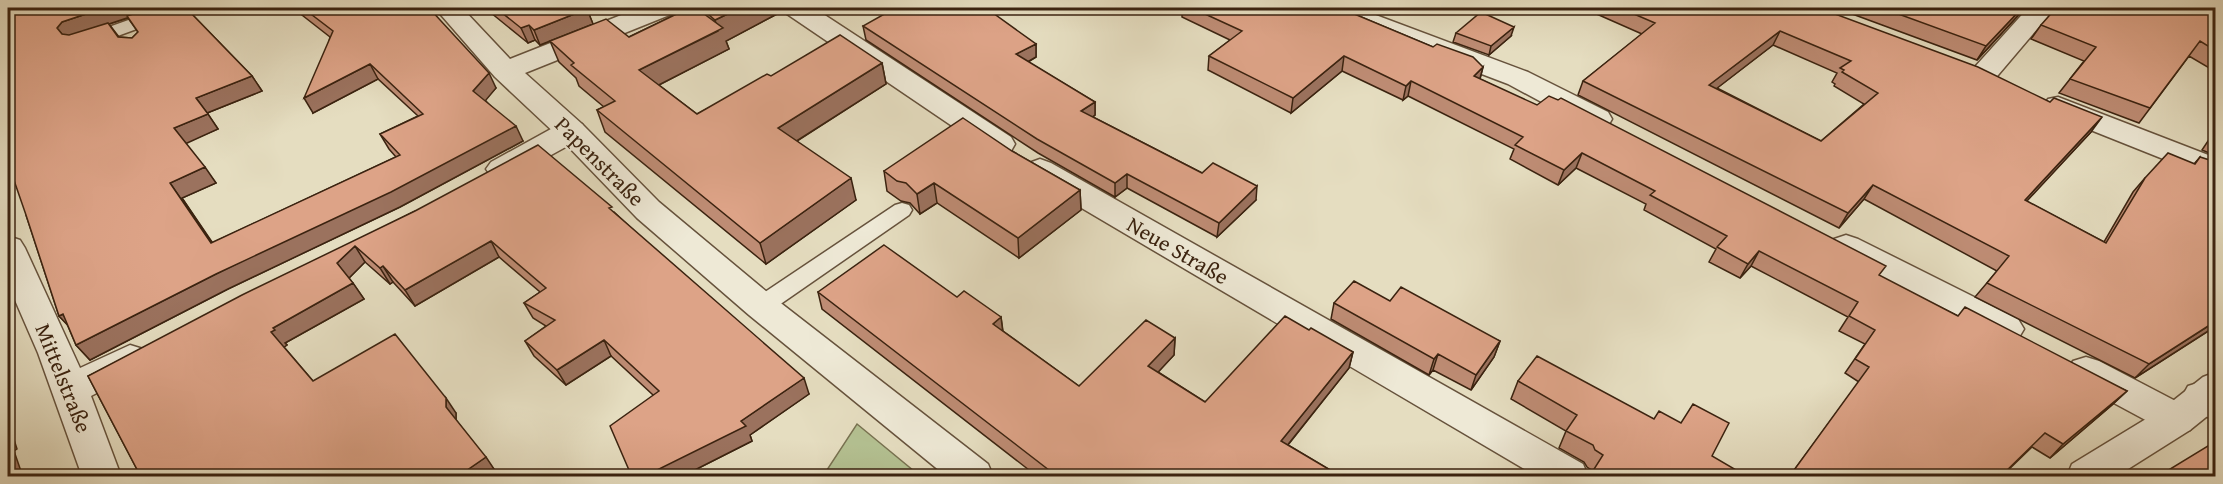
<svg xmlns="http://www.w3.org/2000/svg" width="2223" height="484" font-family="'Gentium Book Plus',serif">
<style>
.green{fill:#b4c192;stroke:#787251;stroke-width:1.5}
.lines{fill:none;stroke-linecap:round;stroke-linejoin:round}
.service-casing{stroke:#66523c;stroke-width:3}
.pedestrian-casing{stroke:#66523c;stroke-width:3}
.minor-casing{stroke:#66523c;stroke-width:3}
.service{fill:#eee9d6;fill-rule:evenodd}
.pedestrian{fill:#eee9d6;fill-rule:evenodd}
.minor{fill:#eee9d6;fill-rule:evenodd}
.wall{fill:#be8c74;stroke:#3b2310;stroke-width:1.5;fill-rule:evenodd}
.shaded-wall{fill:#9b725e;stroke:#3b2310;stroke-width:1.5}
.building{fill:#dda387;stroke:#3b2310;stroke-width:1.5;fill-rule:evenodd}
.labels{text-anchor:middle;stroke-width:4.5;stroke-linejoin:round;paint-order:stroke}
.street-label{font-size:22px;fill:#3b2310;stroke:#eee9d6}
</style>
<rect width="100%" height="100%" fill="#e5ddc0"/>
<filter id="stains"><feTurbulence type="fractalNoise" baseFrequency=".00333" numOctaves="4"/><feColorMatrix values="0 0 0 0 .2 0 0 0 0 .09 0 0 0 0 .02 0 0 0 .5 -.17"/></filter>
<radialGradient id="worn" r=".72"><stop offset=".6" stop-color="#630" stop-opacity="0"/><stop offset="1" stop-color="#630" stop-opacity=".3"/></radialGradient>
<path class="green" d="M 857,424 L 920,476 L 823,476 Z"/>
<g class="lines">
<defs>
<path id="service" d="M 162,8 L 186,8 L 183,12 L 93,45 L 81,45 L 78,41 L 81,37 Z
M 902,203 L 909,205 L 912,210 L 909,215 L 769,312 L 761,314 L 753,312 L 750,306 L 753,300 L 895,205 Z"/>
<path id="pedestrian" d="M 571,121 L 582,124 L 586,131 L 582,138 L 513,176 L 502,180 L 491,176 L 486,169 L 491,162 L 560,124 Z
M 8,236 L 20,240 L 25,248 L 80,368 L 130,345 L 143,349 L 148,359 L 143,369 L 91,396 L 121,476 L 82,476 L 38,353 L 8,284 Z
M 2216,372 L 2216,409 L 2190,430 L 2117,476 L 2067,476 L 2072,464 L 2164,408 L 2203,377 Z"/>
<path id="minor" d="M 435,8 L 462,8 L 510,59 L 639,8 L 675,8 L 672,14 L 525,73 L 582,124 L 659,202 L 773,297 L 988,464 L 993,476 L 946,476 L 749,315 L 637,218 L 560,138 L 495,77 Z
M 784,8 L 814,8 L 1011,137 L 1015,144 L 1011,151 L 1000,154 L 989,151 L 787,14 Z
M 1321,8 L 1357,8 L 1528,72 L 1608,112 L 1612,119 L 1608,126 L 1597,129 L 1586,126 L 1508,84 L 1324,14 Z
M 2028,8 L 2055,8 L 1993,81 L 1983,84 L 1973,81 L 1969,75 L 1973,69 Z
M 2058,97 L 2216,158 L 2216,180 L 2048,113 L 2043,106 L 2048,99 Z
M 1040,159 L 1051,163 L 1583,464 L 1588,476 L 1536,476 L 1029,177 L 1024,170 L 1029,163 Z
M 1846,235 L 1858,239 L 2018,319 L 2024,329 L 2018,339 L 2006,343 L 1994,339 L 1834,255 L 1829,247 L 1834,239 Z
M 2086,357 L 2099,361 L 2187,407 L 2182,397 L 2188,386 L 2201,382 L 2214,386 L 2216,421 L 2191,409 L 2196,419 L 2190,430 L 2177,434 L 2164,430 L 2073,381 L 2068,371 L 2073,361 Z"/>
</defs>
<use href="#service" class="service-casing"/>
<use href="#pedestrian" class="pedestrian-casing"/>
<use href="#minor" class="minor-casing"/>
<use href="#service" class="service"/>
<use href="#pedestrian" class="pedestrian"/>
<use href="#minor" class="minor"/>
</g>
<path class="wall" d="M 8,8 L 186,8 L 252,76 L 262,91 L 207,113 L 218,129 L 185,143 L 216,183 L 182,198 L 212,243 L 396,157 L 389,149 L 380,134 L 418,116 L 378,79 L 313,113 L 330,37 L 293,8 L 429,8 L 496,88 L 485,100 L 523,141 L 400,207 L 228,289 L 90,360 L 76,345 L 67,324 L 59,316 L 26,215 ZM 128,18 L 138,32 L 132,38 L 119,37 L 109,24 Z
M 485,8 L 585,8 L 587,9 L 593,24 L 540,45 L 535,40 L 528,43 Z
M 682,8 L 776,8 L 777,14 L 726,41 L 729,49 L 659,85 L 697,114 L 771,76 L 882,63 L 886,84 L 797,141 L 856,200 L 766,264 L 605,132 L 597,110 L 604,107 L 579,86 L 576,78 L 559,62 L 550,41 L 629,37 L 685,10 Z
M 1182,8 L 1340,8 L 1433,47 L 1483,67 L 1480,79 L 1958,316 L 2127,391 L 2112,405 L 2050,458 L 2032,447 L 2001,477 L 1789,477 L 1859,382 L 1845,373 L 1865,344 L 1839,331 L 1848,317 L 1751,266 L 1740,278 L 1709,262 L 1716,249 L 1644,210 L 1646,204 L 1576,168 L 1558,185 L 1510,159 L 1514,149 L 1408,96 L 1403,100 L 1342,71 L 1291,113 L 1208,70 L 1209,56 L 1230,40 L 1182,17 Z
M 1583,8 L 1819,8 L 2091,132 L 2026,201 L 2104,242 L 2133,192 L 2145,178 L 2194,164 L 2200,157 L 2216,326 L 2135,378 L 1975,297 L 1997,271 L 1864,199 L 1839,228 L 1578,95 L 1583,81 L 1642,34 ZM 1773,45 L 1837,73 L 1832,82 L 1835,84 L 1834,86 L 1864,104 L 1821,141 L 1717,88 Z
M 1836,8 L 2025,8 L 1977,60 Z
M 2216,8 L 2216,72 L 2189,56 L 2139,123 L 2059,93 L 2070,79 L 2084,61 L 2031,39 L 2041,25 Z
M 863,26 L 1036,44 L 1036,57 L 1028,62 L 1095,102 L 1095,115 L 1093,117 L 1202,173 L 1256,200 L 1217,237 L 1127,188 L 1115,197 L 1038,153 L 866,40 Z
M 1456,33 L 1511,36 L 1489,55 L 1453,42 Z
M 2216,129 L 2216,156 L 2202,150 Z
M 1012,151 L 1080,190 L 1081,210 L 1019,258 L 937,203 L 920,214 L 910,203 L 901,201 L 887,191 L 884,171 Z
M 415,211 L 614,212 L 809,394 L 750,435 L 752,441 L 681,477 L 632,477 L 653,395 L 611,356 L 566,385 L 534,356 L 525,341 L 546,326 L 533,318 L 524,303 L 540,292 L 499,257 L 415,306 L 393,282 L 390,284 L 365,262 L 349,278 L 364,299 L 285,343 L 287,345 L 284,347 L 313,381 L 456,413 L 456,420 L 496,472 L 489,477 L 141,477 L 88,376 Z
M 818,292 L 957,297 L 1001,317 L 1003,331 L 1079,386 L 1175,338 L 1174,355 L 1158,372 L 1205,402 L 1309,330 L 1353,352 L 1349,368 L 1288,445 L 1342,477 L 1038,477 L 822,309 Z
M 1390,301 L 1500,341 L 1494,357 L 1471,390 L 1433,370 L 1429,375 L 1331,319 L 1334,303 Z
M 1518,381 L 1654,419 L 1681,423 L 1729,423 L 1593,471 L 1587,467 L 1584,462 L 1559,448 L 1566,431 L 1511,399 Z"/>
<path class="shaded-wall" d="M 104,8 L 157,8 L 109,24 L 69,43 L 57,28 L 62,22 Z
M 740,8 L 776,8 L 777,14 L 726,41 L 729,49 L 647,91 L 639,70 L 718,31 L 715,20 Z
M 2022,8 L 2025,8 L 1977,60 L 1986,46 Z
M 587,9 L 593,24 L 540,45 L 534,30 Z
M 529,25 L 535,40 L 528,43 L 521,28 Z
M 1514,27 L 1511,36 L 1489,55 L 1491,46 Z
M 1780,31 L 1773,45 L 1703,99 L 1709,85 Z
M 1036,44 L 1036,57 L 1017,68 L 1016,54 Z
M 1344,56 L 1342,71 L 1291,113 L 1293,98 Z
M 882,63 L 886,84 L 784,149 L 778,128 Z
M 370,64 L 378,79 L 313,113 L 304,98 Z
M 1483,67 L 1479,82 L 1474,76 Z
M 489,73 L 496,88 L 481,106 L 473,91 Z
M 252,76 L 262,91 L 207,113 L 196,98 Z
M 1411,81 L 1408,96 L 1403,100 L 1406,86 Z
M 1095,102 L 1095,115 L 1081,125 L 1081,111 Z
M 208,114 L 218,129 L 185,144 L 174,128 Z
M 2102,117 L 2091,132 L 2014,215 L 2025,200 Z
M 516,126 L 523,141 L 400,207 L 228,289 L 90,360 L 76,345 L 216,274 Z
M 1582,153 L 1576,168 L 1558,185 L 1564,170 Z
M 205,167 L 216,183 L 182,198 L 223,258 L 211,243 L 170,183 Z
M 1127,174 L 1127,188 L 1115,197 L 1115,183 Z
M 851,178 L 856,200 L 766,264 L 760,243 Z
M 934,183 L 937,203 L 920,214 L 917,194 Z
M 1873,185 L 1864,199 L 1839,228 L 1848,213 Z
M 1257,186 L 1256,200 L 1217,237 L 1219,223 Z
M 1080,190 L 1081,210 L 1019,258 L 1018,238 Z
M 491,241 L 499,257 L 415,306 L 405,290 Z
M 355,246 L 365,262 L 348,279 L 337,263 Z
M 1759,251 L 1751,266 L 1740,278 L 1748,264 Z
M 383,266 L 393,282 L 390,284 L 380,268 Z
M 353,283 L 364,299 L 285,343 L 287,345 L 283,348 L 271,332 L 273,328 Z
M 63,314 L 73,331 L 59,316 Z
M 1001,317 L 1003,334 L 993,324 Z
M 2216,321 L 2216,326 L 2135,378 L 2149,364 Z
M 1175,338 L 1174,355 L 1148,383 L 1148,366 Z
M 604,340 L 611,356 L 566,385 L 557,370 Z
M 1500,341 L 1494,357 L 1471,390 L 1476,375 Z
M 1353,352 L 1349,368 L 1278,457 L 1281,441 Z
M 1438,354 L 1433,370 L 1429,375 L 1434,359 Z
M 804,378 L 809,394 L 750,435 L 752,441 L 681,477 L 643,477 L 741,421 Z
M 2127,391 L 2112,405 L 2050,458 L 2063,444 Z
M 446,398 L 456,413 L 456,423 L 446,407 Z
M 8,421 L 17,449 L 14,451 L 23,477 L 8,477 Z
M 486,457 L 496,472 L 489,477 L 457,477 Z"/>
<path class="building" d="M 8,8 L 104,8 L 62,22 L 57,28 L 62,34 L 69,35 L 108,23 L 118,37 L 132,38 L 138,32 L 127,16 L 151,8 L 186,8 L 252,76 L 196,98 L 208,114 L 174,128 L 205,167 L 170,183 L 211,243 L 400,155 L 380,134 L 423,114 L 370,64 L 304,98 L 333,31 L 303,8 L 429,8 L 489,73 L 473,91 L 516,126 L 391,192 L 216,274 L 76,345 L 63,314 L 59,316 L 26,215 L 8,163 Z
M 496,8 L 585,8 L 587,9 L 534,30 L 529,25 L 521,28 Z
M 689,8 L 696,8 L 723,28 L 639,70 L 697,114 L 767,74 L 771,76 L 840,35 L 882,63 L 778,128 L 851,178 L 760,243 L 597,110 L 615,101 L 571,65 L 574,63 L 550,41 L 606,19 L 629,37 Z
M 701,8 L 740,8 L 715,20 Z
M 895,8 L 986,8 L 1036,44 L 1016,54 L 1095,102 L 1081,111 L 1202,173 L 1213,163 L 1257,186 L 1219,223 L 1127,174 L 1115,183 L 1037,139 L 863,26 Z
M 1192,8 L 1340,8 L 1433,47 L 1437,44 L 1473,57 L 1483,67 L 1474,76 L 1537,105 L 1549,96 L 1558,100 L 1561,98 L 1886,266 L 1879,275 L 1958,316 L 1965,307 L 2127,391 L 2063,444 L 2045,433 L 2000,477 L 1995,477 L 1992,475 L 1990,477 L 1789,477 L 1869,367 L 1855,359 L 1875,330 L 1849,316 L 1858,302 L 1759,251 L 1748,264 L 1717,247 L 1727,236 L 1650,195 L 1655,191 L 1582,153 L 1564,170 L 1515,145 L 1523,137 L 1411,81 L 1406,86 L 1344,56 L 1293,98 L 1209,56 L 1242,31 Z
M 1620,8 L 1819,8 L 1978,67 L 2050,102 L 2054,98 L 2102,117 L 2025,200 L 2106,243 L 2145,178 L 2168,153 L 2195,164 L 2200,157 L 2216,162 L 2216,321 L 2149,364 L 1987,283 L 2009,256 L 1873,185 L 1848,213 L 1583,81 L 1655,23 ZM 1780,31 L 1851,61 L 1840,68 L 1844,70 L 1842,72 L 1878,93 L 1821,141 L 1709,85 Z
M 1882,8 L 2022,8 L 1986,46 Z
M 2056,8 L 2216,8 L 2216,51 L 2200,41 L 2150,108 L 2070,79 L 2096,47 L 2041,25 Z
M 1481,12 L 1514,27 L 1491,46 L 1456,33 Z
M 963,118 L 1012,151 L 1080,190 L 1018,238 L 934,183 L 917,194 L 906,183 L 897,181 L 884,171 Z
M 538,145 L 612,207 L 609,208 L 804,378 L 741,421 L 746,426 L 643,477 L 632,477 L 610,426 L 659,391 L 604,340 L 557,370 L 525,341 L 555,320 L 524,303 L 546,288 L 491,241 L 405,290 L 383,266 L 380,268 L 355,246 L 337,263 L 353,283 L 273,328 L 275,330 L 271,332 L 313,381 L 395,334 L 446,398 L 446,407 L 486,457 L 457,477 L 141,477 L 88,376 L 242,295 L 415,211 Z
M 884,245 L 957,297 L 964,291 L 1001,317 L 993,324 L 1079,386 L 1146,320 L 1175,338 L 1148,366 L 1205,402 L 1285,316 L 1309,330 L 1311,328 L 1353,352 L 1281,441 L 1342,477 L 1058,477 L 818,292 Z
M 1354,281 L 1390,301 L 1401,287 L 1500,341 L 1476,375 L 1438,354 L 1434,359 L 1334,303 Z
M 1537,356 L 1654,419 L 1659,411 L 1681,423 L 1693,404 L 1729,423 L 1712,456 L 1748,477 L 1589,477 L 1603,455 L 1595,450 L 1593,445 L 1566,431 L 1577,415 L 1518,381 Z
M 2216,441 L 2216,477 L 2157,477 Z"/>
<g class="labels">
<g class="street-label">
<text transform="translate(600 161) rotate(45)" y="8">Papenstraße</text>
<text transform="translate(1178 250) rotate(30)" y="8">Neue Straße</text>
<text transform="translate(64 378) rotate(68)" y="8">Mittelstraße</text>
</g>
</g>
<rect width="2223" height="484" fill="none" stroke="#e5ddc0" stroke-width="30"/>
<rect x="9" y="9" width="2205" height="466" fill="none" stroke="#3b2310" stroke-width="3"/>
<rect x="15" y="15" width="2193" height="454" fill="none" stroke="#3b2310" stroke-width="1.5"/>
<rect width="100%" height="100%" filter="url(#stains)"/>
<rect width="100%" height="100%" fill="url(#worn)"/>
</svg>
